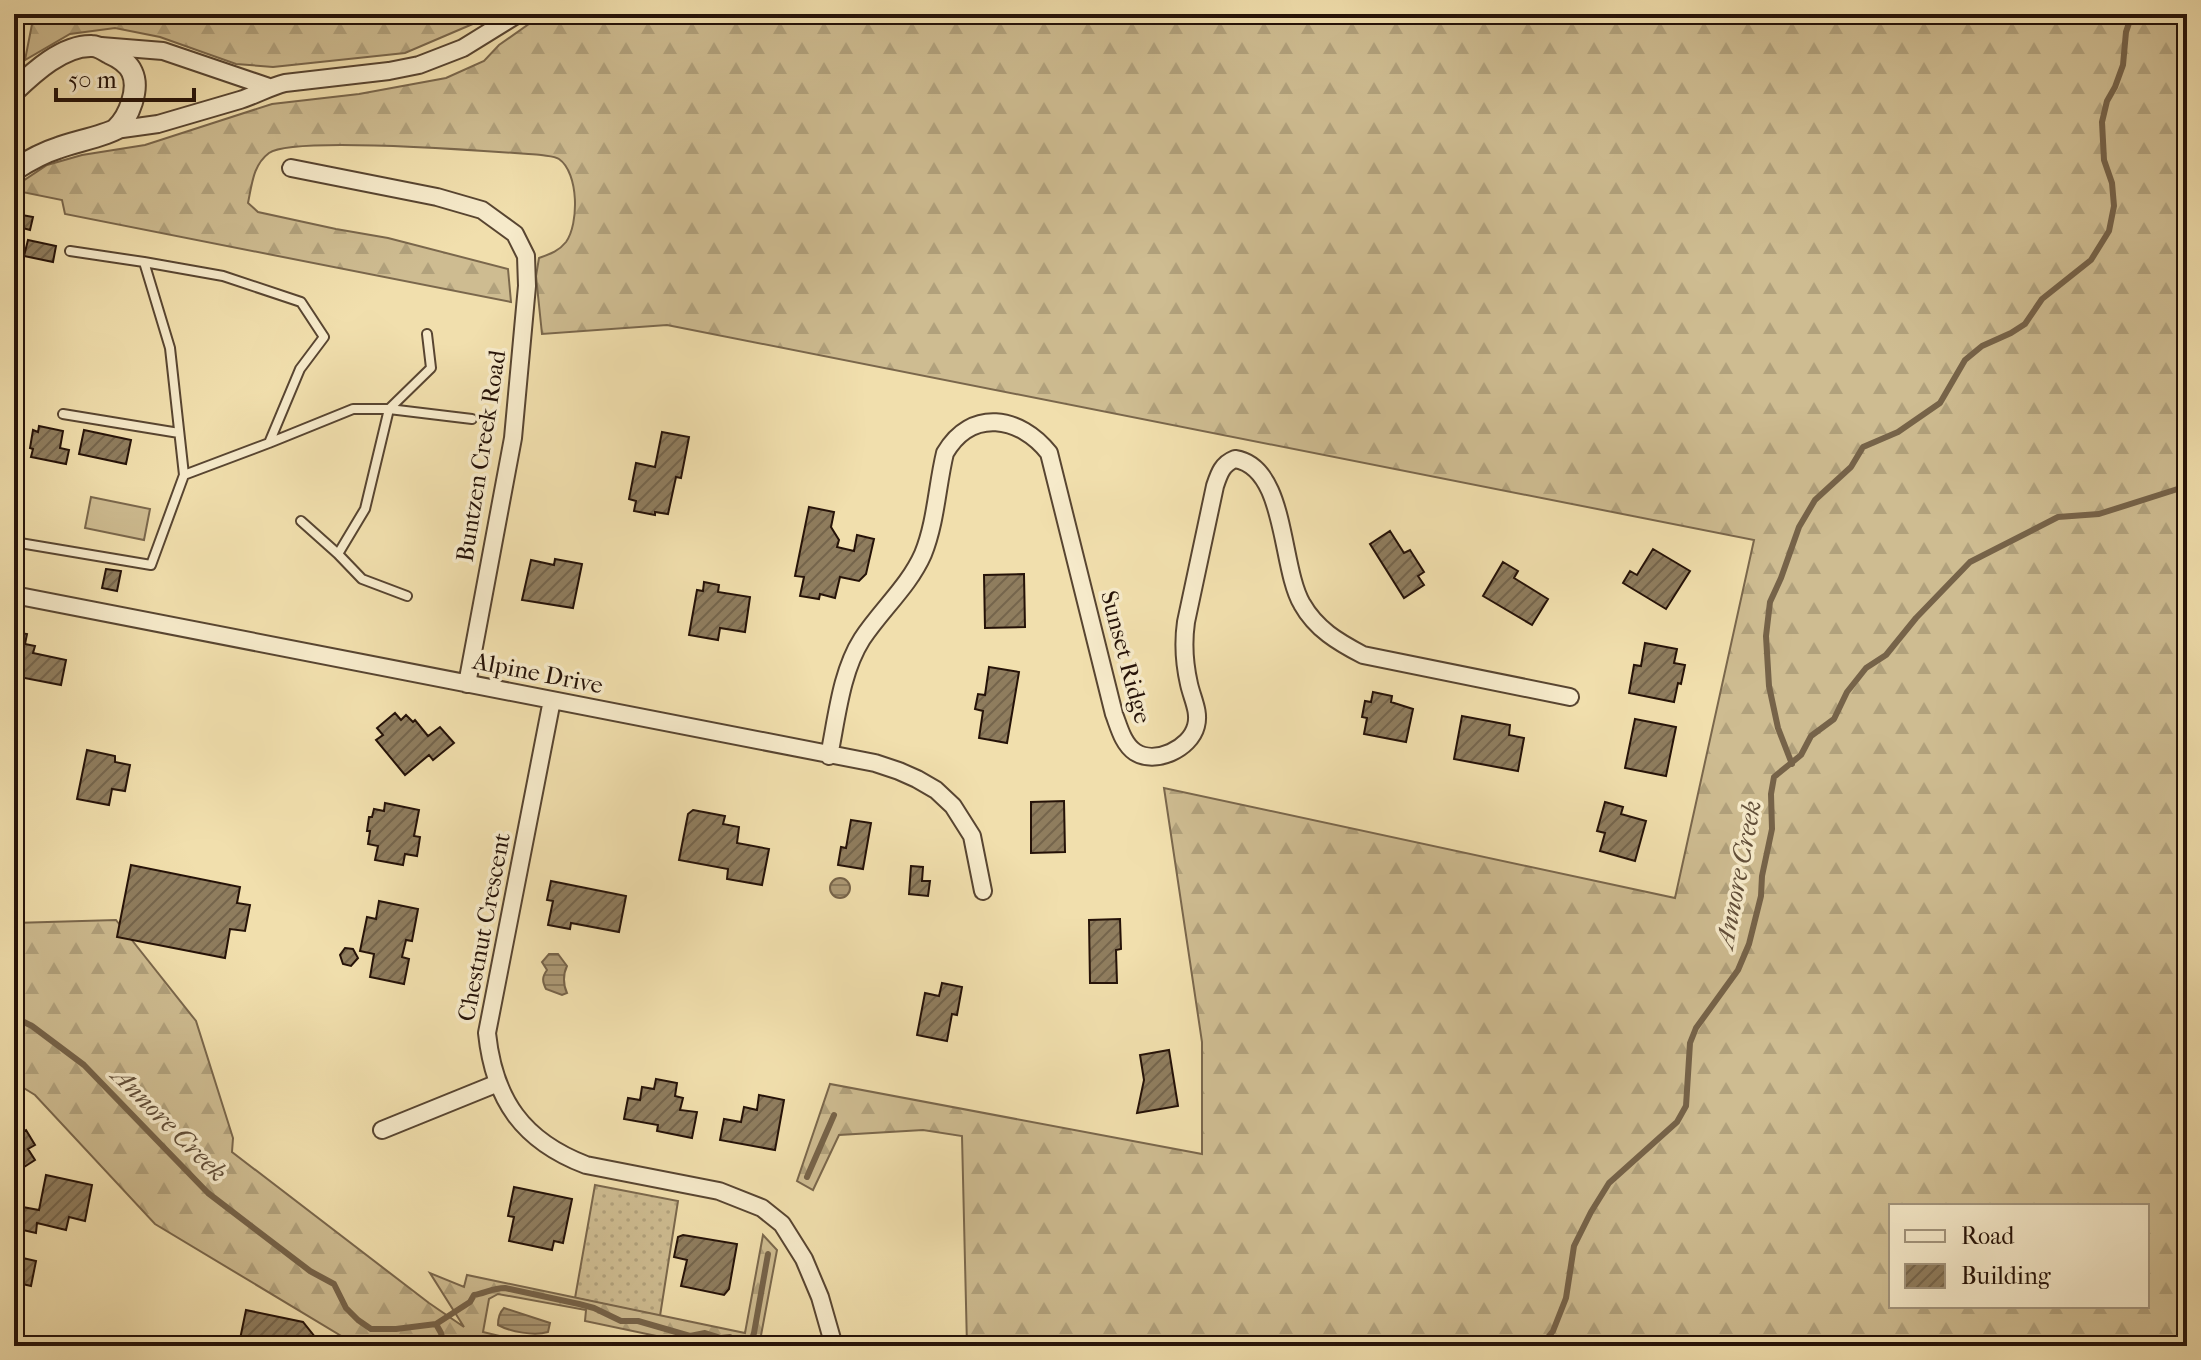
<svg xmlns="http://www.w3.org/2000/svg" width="2201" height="1360" font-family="'IM FELL French Canon',serif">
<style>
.grass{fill:url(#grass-dots);stroke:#7a674c;stroke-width:2}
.forest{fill:url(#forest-firs);stroke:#7a674c;stroke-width:2;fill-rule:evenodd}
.pitch{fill:#cebc91;stroke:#7a674c;stroke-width:2}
.water{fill:url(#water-rules);stroke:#766349;stroke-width:2}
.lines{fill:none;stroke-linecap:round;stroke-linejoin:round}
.stream{stroke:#766349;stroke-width:6}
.building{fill:url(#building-hatch);stroke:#251208;stroke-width:2}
.service-casing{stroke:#584531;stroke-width:12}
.minor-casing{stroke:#584531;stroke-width:20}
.tertiary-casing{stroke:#584531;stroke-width:24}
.service{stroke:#f6eaca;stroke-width:8}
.minor{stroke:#f6eaca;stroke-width:16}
.tertiary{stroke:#f6eaca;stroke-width:20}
.labels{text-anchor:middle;stroke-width:7;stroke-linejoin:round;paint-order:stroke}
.street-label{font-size:24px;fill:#251208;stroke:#f6eaca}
.water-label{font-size:26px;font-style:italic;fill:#624f39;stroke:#f6eaca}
</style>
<defs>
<pattern id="grass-dots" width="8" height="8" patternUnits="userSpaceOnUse" patternTransform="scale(2)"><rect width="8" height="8" fill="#cebc91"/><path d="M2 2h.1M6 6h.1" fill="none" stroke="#b1a17c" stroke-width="1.8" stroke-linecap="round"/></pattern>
<pattern id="forest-firs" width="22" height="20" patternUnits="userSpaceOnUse" patternTransform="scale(2)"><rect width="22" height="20" fill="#cebc91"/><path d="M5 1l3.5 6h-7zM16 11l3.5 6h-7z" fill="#b1a17c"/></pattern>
<pattern id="water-rules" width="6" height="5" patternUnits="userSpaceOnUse" patternTransform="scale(2)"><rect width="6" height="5" fill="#ac9975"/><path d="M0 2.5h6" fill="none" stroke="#8c7b5e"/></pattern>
<pattern id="building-hatch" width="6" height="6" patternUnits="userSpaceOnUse" patternTransform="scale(2)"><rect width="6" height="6" fill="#8f7d5e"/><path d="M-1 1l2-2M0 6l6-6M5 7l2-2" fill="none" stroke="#75654c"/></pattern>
</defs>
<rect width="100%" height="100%" fill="#f1dfad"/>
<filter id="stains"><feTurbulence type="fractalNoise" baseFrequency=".0025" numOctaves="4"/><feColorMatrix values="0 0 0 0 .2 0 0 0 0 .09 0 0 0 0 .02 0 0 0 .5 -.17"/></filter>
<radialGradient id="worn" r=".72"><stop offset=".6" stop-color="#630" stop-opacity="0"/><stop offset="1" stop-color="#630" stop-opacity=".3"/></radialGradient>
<path class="grass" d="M 595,1185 L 678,1201 L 660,1316 L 575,1298 Z"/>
<path class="forest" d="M 34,14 L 489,14 L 475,23 L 405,53 L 273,67 L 236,64 L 160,37 L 115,28 L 70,34 L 25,60 Z
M 543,14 L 2187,14 L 2187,1346 L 967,1346 L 962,1136 L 923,1130 L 839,1135 L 813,1190 L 797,1181 L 830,1084 L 1202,1154 L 1202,1042 L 1164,788 L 1675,898 L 1754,540 L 667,325 L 542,334 L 536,276 L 539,258 C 550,254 559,251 566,242 C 579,224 579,173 559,159 C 555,156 546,156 541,155 C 499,152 294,135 269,153 C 253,165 252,184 248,203 L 258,212 L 336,229 L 388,238 L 508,269 L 511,302 L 65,214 L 62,200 L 22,192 L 20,183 L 47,165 L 82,155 L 145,145 L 272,104 L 359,94 L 446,78 L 484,61 L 499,45 ZM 1891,1206 L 2147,1206 L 2147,1306 L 1891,1306 Z
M 116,920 L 196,1021 L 233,1138 L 232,1152 L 429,1303 L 464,1327 L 430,1273 L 464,1287 L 467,1275 L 745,1333 L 763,1235 L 777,1250 L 759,1346 L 704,1346 L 585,1321 L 586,1310 L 498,1294 L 489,1299 L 483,1332 L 512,1339 L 518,1346 L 358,1346 L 155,1224 L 35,1095 L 14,1082 L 14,923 Z"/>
<path class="pitch" d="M 91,497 L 150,509 L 144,540 L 85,528 Z"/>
<path class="water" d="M830 888a10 10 0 1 1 20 0a10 10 0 1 1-20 0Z
M 549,954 L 558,954 L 567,966 C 563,974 563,985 567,993 L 562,995 L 546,989 C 542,981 542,977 547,970 L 542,962 Z
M 504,1308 L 550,1323 L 548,1332 C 534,1336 511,1332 498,1325 C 498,1319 499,1313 504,1308 Z"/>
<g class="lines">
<path class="stream" d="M 1792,764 L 1778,728 L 1769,686 L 1766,636 L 1770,602 L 1781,578 L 1799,527 L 1815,500 L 1851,467 L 1863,447 L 1898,432 L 1940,403 L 1965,360 L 1982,346 L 2011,333 L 2025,324 L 2042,299 L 2091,260 L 2109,231 L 2114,206 L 2112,183 L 2104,160 L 2102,122 L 2107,101 L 2115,87 L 2123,65 L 2126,32 L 2132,14
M 14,1017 L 32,1026 L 84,1065 L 208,1193 L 310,1271 L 334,1284 L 346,1308 L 358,1320 L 371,1329 L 396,1329 L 436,1324 L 441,1333 L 444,1346
M 807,1177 L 834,1115
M 436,1324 L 470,1302 L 474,1295 C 485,1293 493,1288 505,1288 L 579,1304 L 594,1308 L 621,1321 L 638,1321 L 690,1336 L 705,1333 L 721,1338 L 730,1337 L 736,1342 L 752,1339 L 754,1333 L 768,1254
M 1541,1346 L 1553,1331 L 1566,1298 L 1574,1246 L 1591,1212 L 1609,1183 L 1677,1122 L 1686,1106 L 1690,1043 L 1696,1028 L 1738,970 L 1749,944 L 1761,896 L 1762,876 L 1772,829 L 1771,794 L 1774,777 L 1801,755 L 1811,736 L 1834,719 L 1847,692 L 1866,668 L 1886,655 L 1916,618 L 1970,562 L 2058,517 L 2099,514 L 2187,486"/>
</g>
<path class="building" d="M 22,215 L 33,217 L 30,230 L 19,227 Z
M 28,240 L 56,246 L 53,262 L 24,256 Z
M 39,426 L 63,431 L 60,448 L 69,450 L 66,464 L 31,457 L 33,449 L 30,448 L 33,430 L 38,432 Z
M 84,430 L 131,440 L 126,464 L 79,454 Z
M 662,432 L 689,437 L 681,478 L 676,477 L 668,514 L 655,512 L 655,515 L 634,511 L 636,501 L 629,499 L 636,463 L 655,467 Z
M 809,507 L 834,512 L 831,527 L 839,540 L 837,547 L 854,551 L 857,535 L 874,539 L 866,574 L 859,581 L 840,577 L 835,598 L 820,594 L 819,599 L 800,596 L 804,577 L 795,576 Z
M 1390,531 L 1404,553 L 1410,550 L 1424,572 L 1418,576 L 1424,585 L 1404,598 L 1370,544 Z
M 1653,549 L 1690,571 L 1666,609 L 1623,583 L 1630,571 L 1637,575 Z
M 555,559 L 582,564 L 573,608 L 522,600 L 531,560 L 554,565 Z
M 1503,562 L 1518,571 L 1514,578 L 1548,599 L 1532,625 L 1483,596 Z
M 106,569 L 121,571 L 117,591 L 102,588 Z
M 1024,574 L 1025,627 L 985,628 L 984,575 Z
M 704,582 L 719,585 L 718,592 L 750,597 L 745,632 L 720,628 L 718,640 L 689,635 L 697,590 L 703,591 Z
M 14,632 L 27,634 L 25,644 L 35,646 L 33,653 L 66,660 L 61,685 L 14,676 Z
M 1645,643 L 1677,649 L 1674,663 L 1685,665 L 1681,684 L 1678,683 L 1674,702 L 1629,693 L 1634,665 L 1641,666 Z
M 989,667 L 1019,672 L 1007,743 L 979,738 L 983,711 L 975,709 L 978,694 L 985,695 Z
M 1373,692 L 1392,696 L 1391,702 L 1413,709 L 1406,742 L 1364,734 L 1367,718 L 1362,717 L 1365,701 L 1371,702 Z
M 395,713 L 401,720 L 406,715 L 413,722 L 415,720 L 428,736 L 440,727 L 454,743 L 433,760 L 429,755 L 405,775 L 376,740 L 383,735 L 377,728 Z
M 1462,716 L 1510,725 L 1509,735 L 1524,738 L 1518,771 L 1454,759 Z
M 1635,719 L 1676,727 L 1666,776 L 1625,768 Z
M 87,750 L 115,756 L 115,762 L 130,765 L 125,791 L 112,789 L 109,805 L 77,799 Z
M 1064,801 L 1065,852 L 1031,853 L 1031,802 Z
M 1605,802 L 1623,807 L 1621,814 L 1646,821 L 1635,861 L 1600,851 L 1605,833 L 1597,831 Z
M 385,803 L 419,810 L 414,836 L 420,837 L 417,856 L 405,854 L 403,865 L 375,860 L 378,846 L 368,844 L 370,831 L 367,831 L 369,817 L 372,817 L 374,809 L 384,811 Z
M 693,810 L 725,816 L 723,824 L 739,827 L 737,843 L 769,849 L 762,885 L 727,879 L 728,869 L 679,860 L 688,814 Z
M 851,820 L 871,823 L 863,869 L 838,865 L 841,847 L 846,848 Z
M 131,865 L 240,887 L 237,903 L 250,905 L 245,931 L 230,929 L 225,958 L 117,937 Z
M 911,866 L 923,867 L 922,881 L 930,881 L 928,896 L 909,894 Z
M 551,881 L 626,896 L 619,932 L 571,923 L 570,929 L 548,925 L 553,901 L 547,900 Z
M 379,901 L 418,909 L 412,941 L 406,940 L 402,957 L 409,959 L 404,984 L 370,977 L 374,954 L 360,951 L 367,917 L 376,919 Z
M 1120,919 L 1121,949 L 1116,950 L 1117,983 L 1090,983 L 1089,920 Z
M 345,948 L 353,949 L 358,958 L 351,966 L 343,964 L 340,955 Z
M 942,983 L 962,987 L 957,1015 L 952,1014 L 947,1041 L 917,1035 L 925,993 L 939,996 Z
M 1169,1050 L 1178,1106 L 1137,1113 L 1144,1080 L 1140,1055 Z
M 656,1079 L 677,1083 L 675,1096 L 683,1098 L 680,1110 L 697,1112 L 692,1138 L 657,1131 L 658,1125 L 624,1119 L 628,1098 L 640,1100 L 642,1087 L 654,1089 Z
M 759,1095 L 784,1100 L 775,1150 L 720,1140 L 724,1119 L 741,1122 L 744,1107 L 757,1110 Z
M 26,1130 L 35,1145 L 28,1149 L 35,1160 L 21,1169 L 19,1166 L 14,1170 L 14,1137 Z
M 46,1175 L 92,1185 L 85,1221 L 69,1217 L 66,1230 L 37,1223 L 36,1233 L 14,1228 L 14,1211 L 16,1211 L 17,1206 L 39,1210 Z
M 514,1187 L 572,1199 L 563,1243 L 554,1241 L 552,1250 L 509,1241 L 514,1217 L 508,1216 Z
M 683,1235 L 737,1244 L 729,1289 L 724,1295 L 681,1286 L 687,1260 L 674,1257 L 678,1237 Z
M 14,1256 L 36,1261 L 31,1286 L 14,1282 Z
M 246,1310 L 303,1322 L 319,1342 L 318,1346 L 249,1346 L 239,1344 Z"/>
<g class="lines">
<defs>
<path id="service" d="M 14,35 L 18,14
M 70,251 L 144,262
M 63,414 L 179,433
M 269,443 L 353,409 L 389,409 L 431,368 L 427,334
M 301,521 L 338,554 L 365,509 L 389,409 L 472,419
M 14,542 L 151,565 L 184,475 L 170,348 L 144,262 L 223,276 L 301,302 L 324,337 L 300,369 L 269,443 L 184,475
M 338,554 L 362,579 L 407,596"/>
<path id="minor" d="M 101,46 L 163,51 L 269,87
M 115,130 L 158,124 L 240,100 C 256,95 269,87 285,83 L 389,71 L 419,65 L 463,48 L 518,14
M 291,168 L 437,197 L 482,210 L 515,234 L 526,256 L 527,286 L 513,438 L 467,684
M 14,595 L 875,763 L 899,771 L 917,779 L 936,790 L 953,806 L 972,836 L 983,891
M 552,700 L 487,1033 C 494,1100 523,1141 586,1165 L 719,1191 L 762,1208 L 782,1224 L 804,1259 L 820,1297 L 834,1346
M 829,756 C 837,717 841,672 862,639 C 881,610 909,586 923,554 C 936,522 937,486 945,453 C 971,408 1020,416 1049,453 L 1114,714 C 1119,727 1123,744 1135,752 C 1155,765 1190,749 1196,726 C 1200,712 1192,698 1189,684 C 1184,662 1183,643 1186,622 L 1215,486 C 1219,474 1222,464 1235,459 C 1287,467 1280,567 1302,604 C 1316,629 1338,642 1363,655 L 1570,697
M 382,1130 L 498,1083"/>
<path id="tertiary" d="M 14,91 C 34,72 63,45 92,46 C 98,46 104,50 109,53 C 118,57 128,63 132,72 C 140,89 129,117 116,129 C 108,135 70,143 58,148 C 42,153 28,161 14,170"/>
</defs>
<use href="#service" class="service-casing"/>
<use href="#minor" class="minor-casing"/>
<use href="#tertiary" class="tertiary-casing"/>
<use href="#service" class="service"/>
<use href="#minor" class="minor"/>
<use href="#tertiary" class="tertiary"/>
</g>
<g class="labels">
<g class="street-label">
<text transform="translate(481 456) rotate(-81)" y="8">Buntzen Creek Road</text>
<text transform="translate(1126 657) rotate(75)" y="8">Sunset Ridge</text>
<text transform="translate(538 673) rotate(11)" y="8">Alpine Drive</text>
<text transform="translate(484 927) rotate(-79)" y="8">Chestnut Crescent</text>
</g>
<g class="water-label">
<text transform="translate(1738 874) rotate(-79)" y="9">Annore Creek</text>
<text transform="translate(170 1124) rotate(45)" y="9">Annore Creek</text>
</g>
</g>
<rect width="2201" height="1360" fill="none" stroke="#f1dfad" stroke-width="48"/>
<rect x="16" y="16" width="2169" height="1328" fill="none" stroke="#251208" stroke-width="4"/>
<rect x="24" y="24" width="2153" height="1312" fill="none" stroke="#251208" stroke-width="2"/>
<rect x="1889" y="1204" width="260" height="104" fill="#f6eaca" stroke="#a2947c" stroke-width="2"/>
<rect x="1905" y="1230" width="40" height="12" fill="#f6eaca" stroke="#a2947c" stroke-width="2"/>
<text x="1961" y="1244" font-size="24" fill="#251208">Road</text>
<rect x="1905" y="1264" width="40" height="24" fill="url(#building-hatch)" stroke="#a2947c" stroke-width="2"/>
<text x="1961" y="1284" font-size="24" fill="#251208">Building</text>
<path d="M56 88v12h138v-12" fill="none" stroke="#251208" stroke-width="4"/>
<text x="68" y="88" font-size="24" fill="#251208" stroke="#f6eaca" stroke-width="6" paint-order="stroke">50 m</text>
<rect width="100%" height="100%" filter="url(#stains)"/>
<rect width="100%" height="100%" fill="url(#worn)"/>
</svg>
